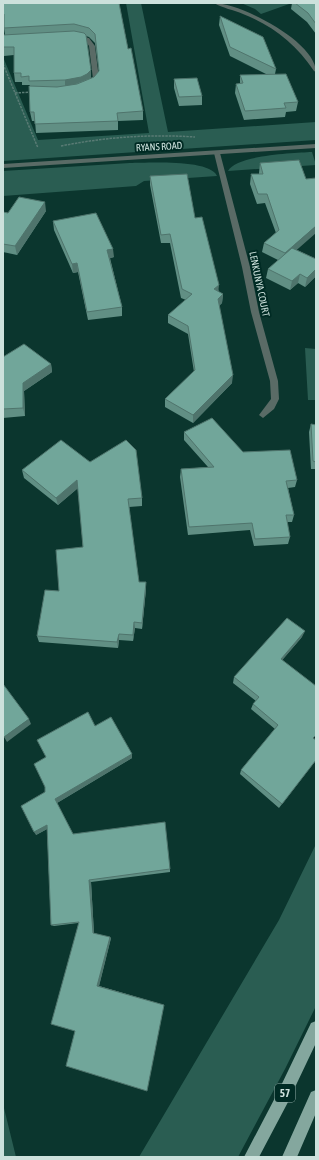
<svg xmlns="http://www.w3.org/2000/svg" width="319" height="1160" font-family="'Asap Condensed',sans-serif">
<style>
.green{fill:#2a5d52}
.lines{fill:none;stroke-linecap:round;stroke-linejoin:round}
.path{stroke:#597b74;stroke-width:1.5;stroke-dasharray:2.5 1;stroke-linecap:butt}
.minor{fill:#5a6b66;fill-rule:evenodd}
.tertiary{fill:#5a6b66;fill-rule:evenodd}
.primary{fill:#84a79e;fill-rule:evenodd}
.wall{fill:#618f84;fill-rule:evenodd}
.shaded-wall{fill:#4f746c}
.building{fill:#71a69a;stroke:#4f746c}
.labels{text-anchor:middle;stroke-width:4;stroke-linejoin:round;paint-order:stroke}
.far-street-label{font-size:10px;fill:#cce1dc;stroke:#002b24}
.shield{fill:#002b24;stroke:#8faaa5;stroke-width:1}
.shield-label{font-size:11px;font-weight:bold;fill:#cce1dc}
</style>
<rect width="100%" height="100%" fill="#0b362e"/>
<path class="green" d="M 126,3 L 141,3 L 168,132 L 316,122 L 316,140 L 3,161 L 3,57 L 38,140 L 149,133 Z
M 241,3 L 292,3 L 261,14 L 255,9 Z
M 312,152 L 316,165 L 228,171 C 236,155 294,153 312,152 Z
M 130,163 C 147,163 210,159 217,176 L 144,181 L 136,186 L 3,196 L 3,171 Z
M 305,348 L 316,349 L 316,400 L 308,400 Z
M 316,844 L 316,1006 L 285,1069 L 238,1157 L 139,1157 L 279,920 Z
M 3,1104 L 16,1157 L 3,1157 Z"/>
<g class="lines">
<path class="path" d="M 3,64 L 38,148
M 15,93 L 32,92
M 61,146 C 106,137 150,134 195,137"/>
<path class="minor" d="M 214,3 C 241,3 316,42 316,72 L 314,71 C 296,44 273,26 243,14 C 234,10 222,8 214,3 Z
M 73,34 L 89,38 L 95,46 L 99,79 L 92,87 L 87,86 L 93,79 L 89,46 L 85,40 L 71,37 L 70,36 Z
M 217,151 L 220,153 L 250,267 L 259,312 L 278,381 L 279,399 L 274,409 L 263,418 L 259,415 L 271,399 L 270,381 L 251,312 L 242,267 L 214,153 Z"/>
<path class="tertiary" d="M 316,144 L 316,148 L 3,168 L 3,164 Z"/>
<path class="primary" d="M 316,1021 L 316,1043 L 287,1104 L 259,1157 L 244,1157 L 277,1094 L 311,1023 Z
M 316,1090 L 316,1113 L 297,1157 L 282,1157 L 311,1092 Z"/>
</g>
<path class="wall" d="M 3,3 L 119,3 L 128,49 L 143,111 L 143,120 L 118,121 L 118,130 L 36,133 L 35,121 L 32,121 L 30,112 L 30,85 L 22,85 L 22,82 L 15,82 L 14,73 L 14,55 L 4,56 L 3,48 L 3,35 L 5,35 L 4,28 L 4,23 L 3,23 ZM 86,36 L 89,37 L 95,43 L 99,72 L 94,77 L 91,78 Z
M 292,3 L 316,3 L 316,34 L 307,22 L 291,9 Z
M 220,16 L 276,69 L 275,74 L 298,102 L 296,111 L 286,112 L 285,117 L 244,120 L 235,93 L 236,84 L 240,84 L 240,75 L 268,75 L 230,56 L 219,25 Z
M 174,79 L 202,96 L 202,105 L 179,106 L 174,88 Z
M 260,163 L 297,250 L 316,259 L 316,276 L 305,287 L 298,283 L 290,290 L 266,278 L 268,269 L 278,260 L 262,252 L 264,243 L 276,233 L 265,203 L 257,204 L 250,184 L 251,174 L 259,174 L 259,173 Z
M 150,176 L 195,218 L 219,292 L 223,294 L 222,303 L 219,306 L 232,383 L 193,423 L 165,407 L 165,399 L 194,372 L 188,334 L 168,323 L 168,315 L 186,300 L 181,298 L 170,243 L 161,243 L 150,185 Z
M 46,211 L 17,255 L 3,252 L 3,212 L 8,213 Z
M 53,221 L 114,257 L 110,258 L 122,307 L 122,316 L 88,320 L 78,272 L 73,273 L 54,230 Z
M 3,357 L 51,364 L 52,372 L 24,391 L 25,416 L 3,418 Z
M 311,424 L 316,425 L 316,469 L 311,469 L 309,432 Z
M 184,432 L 243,452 L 297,480 L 295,487 L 288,488 L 294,515 L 292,522 L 287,522 L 290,537 L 288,544 L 254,546 L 250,530 L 188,535 L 180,477 L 181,469 L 208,467 L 184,440 Z
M 90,462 L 142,498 L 142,506 L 129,507 L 139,582 L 146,582 L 146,589 L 142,629 L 135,628 L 133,641 L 119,640 L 118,648 L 39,642 L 37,636 L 59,591 L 83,547 L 78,488 L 58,505 L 24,478 L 22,470 Z
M 302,637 L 282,660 L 314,739 L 316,760 L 279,808 L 240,774 L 241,770 L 275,729 L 251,709 L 253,704 L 256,701 L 233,683 L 234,677 Z
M 95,726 L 132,758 L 57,803 L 73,834 L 170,869 L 170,872 L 91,882 L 94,933 L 111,938 L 99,986 L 164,1005 L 75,1031 L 78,923 L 54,926 L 51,925 L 47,829 L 36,835 L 45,792 L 46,757 Z"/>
<path class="shaded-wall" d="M 91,70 L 91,78 L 65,88 L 65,80 Z
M 45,202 L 46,211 L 17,255 L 15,246 Z
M 316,226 L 316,233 L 283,262 L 285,253 Z
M 113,249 L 114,257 L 108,259 L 107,250 Z
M 77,263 L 78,272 L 73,273 L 72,264 Z
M 316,269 L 316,276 L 305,287 L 307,278 Z
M 300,274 L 298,283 L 290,290 L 292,281 Z
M 219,285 L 218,294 L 214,289 Z
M 223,294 L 222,303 L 217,307 L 218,299 Z
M 51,364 L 52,372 L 24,391 L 25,416 L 23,408 L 23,383 Z
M 233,375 L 232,383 L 193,423 L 193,415 Z
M 77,480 L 78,488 L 58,505 L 56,498 Z
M 146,582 L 146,589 L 142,629 L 142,623 Z
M 134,622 L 135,628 L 133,641 L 133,635 Z
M 305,631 L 302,637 L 279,664 L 281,659 Z
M 119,634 L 119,640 L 118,648 L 117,642 Z
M 29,719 L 31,724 L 7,742 L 4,737 Z
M 132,754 L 132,758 L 57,803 L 55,799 Z
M 47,825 L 49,828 L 36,835 L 34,832 Z
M 89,880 L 91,882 L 94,934 L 93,933 Z
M 110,937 L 111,938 L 99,986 L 164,1005 L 97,986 Z"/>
<path class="building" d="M 3,3 L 119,3 L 128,49 L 131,48 L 143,111 L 117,113 L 118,121 L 35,124 L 34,112 L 30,112 L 29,86 L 57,87 L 77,84 L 94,77 L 99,71 L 95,34 L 89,28 L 74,24 L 4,28 L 4,14 L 3,14 Z
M 295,3 L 316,3 L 316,24 L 308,13 Z
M 220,16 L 263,37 L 276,69 L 230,47 Z
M 74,31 L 84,33 L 86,35 L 91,70 L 87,74 L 81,77 L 65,80 L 29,81 L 29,76 L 21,77 L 21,73 L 14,73 L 14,47 L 3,47 L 3,35 Z
M 286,74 L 298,102 L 284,103 L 286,108 L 245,111 L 236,84 L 243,83 L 240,75 Z
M 197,78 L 202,96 L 179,97 L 174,79 Z
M 299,160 L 306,179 L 316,178 L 316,226 L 285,253 L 264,243 L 279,230 L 267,194 L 258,194 L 251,174 L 263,174 L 260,163 Z
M 187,174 L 195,218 L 202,217 L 219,285 L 214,289 L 223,294 L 218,299 L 233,375 L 193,415 L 165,399 L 195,370 L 188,326 L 168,315 L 192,294 L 182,289 L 170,234 L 161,235 L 150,176 Z
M 19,197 L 45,202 L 15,246 L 3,244 L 3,212 L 8,213 Z
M 96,213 L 113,249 L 107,250 L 122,307 L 87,312 L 77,263 L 72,264 L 53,221 Z
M 292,248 L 316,259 L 316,269 L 307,278 L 300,274 L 292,281 L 268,269 Z
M 24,344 L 51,364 L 23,383 L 23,408 L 3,409 L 3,357 Z
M 212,418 L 243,452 L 290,450 L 297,480 L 286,481 L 294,515 L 286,515 L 290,537 L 255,539 L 252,523 L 189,527 L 181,469 L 214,467 L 184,432 Z
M 311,424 L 316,425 L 316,462 L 313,461 Z
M 61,440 L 90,462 L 126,440 L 136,450 L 142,498 L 128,499 L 139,582 L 146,582 L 142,623 L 134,622 L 133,635 L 119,634 L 117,642 L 37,636 L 45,590 L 59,591 L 56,550 L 83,547 L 77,480 L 56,498 L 22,470 Z
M 287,618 L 305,631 L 281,659 L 316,686 L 316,735 L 313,738 L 316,740 L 316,760 L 282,804 L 241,770 L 278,725 L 253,704 L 259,697 L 234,677 Z
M 3,684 L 29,719 L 4,737 L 3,736 Z
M 88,712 L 95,726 L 111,717 L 132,754 L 55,799 L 73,834 L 165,822 L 170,869 L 89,880 L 93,933 L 110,937 L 97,986 L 164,1005 L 147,1091 L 66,1066 L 75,1031 L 51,1024 L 79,922 L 51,925 L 47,825 L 34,832 L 21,806 L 45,792 L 45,787 L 34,764 L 46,757 L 37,740 Z"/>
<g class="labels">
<g class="far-street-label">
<text transform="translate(159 146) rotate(-3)" y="4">RYANS ROAD</text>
<text transform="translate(260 284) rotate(78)" y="4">LENKUNYA COURT</text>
</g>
<rect class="shield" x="275" y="1084" width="20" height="18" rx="3"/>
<g class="shield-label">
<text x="285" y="1097">57</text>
</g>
</g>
<rect width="319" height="1160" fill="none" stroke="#cce1dc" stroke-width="8"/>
</svg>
